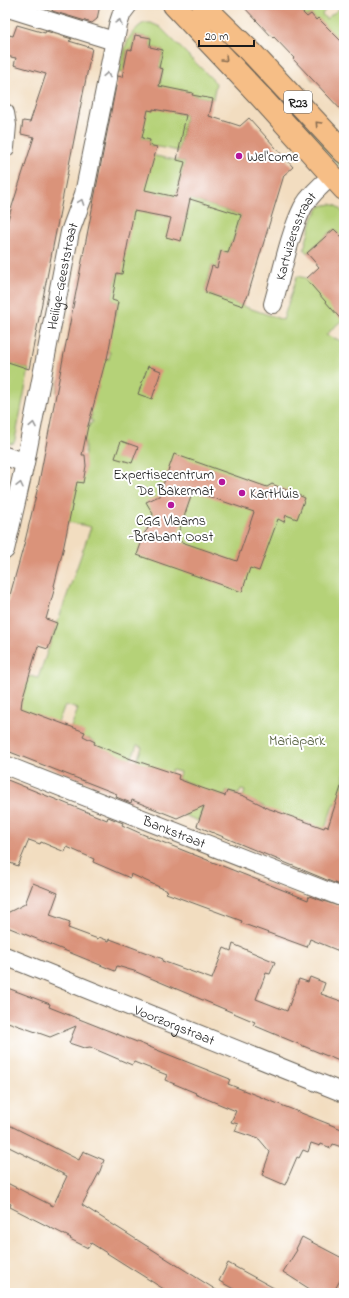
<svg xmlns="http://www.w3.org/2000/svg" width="349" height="1298" font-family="'Indie Flower',sans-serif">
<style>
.green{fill:#b5d278;stroke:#68774a}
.building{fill:#da937a;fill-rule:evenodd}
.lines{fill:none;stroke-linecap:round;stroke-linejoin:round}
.minor-casing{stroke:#676055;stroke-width:20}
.primary-casing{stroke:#676055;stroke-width:24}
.minor{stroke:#fff;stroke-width:18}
.primary{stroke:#f6be86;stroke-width:22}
.oneway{stroke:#999}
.oneway2{stroke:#896d51}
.poi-dot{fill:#b5179e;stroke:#fff;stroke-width:1.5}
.labels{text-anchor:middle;stroke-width:4;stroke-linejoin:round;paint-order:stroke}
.shield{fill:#fff;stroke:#606060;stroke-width:1}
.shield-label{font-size:13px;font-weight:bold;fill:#1c1c1c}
.poi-label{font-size:14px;fill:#1c1c1c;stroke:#fff;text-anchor:start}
.street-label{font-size:14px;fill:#1c1c1c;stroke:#fff}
.park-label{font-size:14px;fill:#525c3c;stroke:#fff}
</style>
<rect width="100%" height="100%" fill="#fff"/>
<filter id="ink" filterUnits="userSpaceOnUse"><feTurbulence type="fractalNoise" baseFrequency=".025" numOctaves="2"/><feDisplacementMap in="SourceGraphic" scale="8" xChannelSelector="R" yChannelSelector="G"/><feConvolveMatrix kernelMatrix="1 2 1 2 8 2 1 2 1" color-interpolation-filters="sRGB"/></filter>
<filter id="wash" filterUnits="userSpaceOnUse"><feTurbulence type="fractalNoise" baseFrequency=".012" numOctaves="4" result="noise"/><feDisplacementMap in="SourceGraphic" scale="16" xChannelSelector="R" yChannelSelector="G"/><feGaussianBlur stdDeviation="0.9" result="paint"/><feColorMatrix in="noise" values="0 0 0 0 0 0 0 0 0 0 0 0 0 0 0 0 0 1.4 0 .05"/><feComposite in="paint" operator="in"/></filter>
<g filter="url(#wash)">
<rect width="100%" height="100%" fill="#f2ddc0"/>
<path class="green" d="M 293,5 L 330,5 L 322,14 L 326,19 L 344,5 L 344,72 L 328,67 L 313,81 L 309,76 L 343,44 L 326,31 L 311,14 L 307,17 Z
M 206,19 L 344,167 L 344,171 L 222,42 L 204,20 Z
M 144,23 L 151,23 L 160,27 L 216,83 L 213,99 L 192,95 L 192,93 L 181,90 L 176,113 L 186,115 L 178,151 L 149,145 L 150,140 L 142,138 L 145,109 L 153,110 L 156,96 L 157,96 L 163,69 L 159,68 L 163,50 L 150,47 L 151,38 L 135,35 L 132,50 L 127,50 L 123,73 L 119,72 C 123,54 126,33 144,23 Z
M 131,151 L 185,162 L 176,197 L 124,186 Z
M 190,199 L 241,215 L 233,242 L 231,242 L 228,253 L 221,251 L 217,268 L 212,266 L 205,290 L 206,291 L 206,293 L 283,320 L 297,276 L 306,278 L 311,284 L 331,266 L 342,320 L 326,335 L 344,342 L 344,843 L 342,806 L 334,803 L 321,840 L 264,807 L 264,806 L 243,797 L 245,791 L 241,790 L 239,794 L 227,791 L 225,796 L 209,791 L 198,821 L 184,815 L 194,785 L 178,779 L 180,772 L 172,770 L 165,786 L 135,766 L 142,747 L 137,745 L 129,764 L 94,745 L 95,742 L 88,738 L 84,748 L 71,727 L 78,709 L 65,705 L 57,725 L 17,713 L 29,676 L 38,678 L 91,527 L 64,521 L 62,492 L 85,455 L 85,441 L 81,440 L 84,426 L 89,427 L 90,423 L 92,423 L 93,421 L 90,420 L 92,414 L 84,413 L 87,400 L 56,392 L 59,379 L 98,389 L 100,358 L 109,359 L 110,352 L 99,350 L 111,329 L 113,329 L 114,324 L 104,322 L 105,314 L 116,315 L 118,302 L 112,300 L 117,273 L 122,274 L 122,245 L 127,246 L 128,243 L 126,209 L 171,218 L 181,240 Z
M 331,204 L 337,206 L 344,214 L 344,239 L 334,229 L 307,253 L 304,249 L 313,217 L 321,206 Z
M 5,361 L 29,369 L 15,440 L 14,443 L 11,444 L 5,442 Z"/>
<g id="blocks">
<path class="building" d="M 54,5 L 100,5 L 97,19 L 92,23 L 52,11 Z
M 242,5 L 295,5 L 307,17 L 311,14 L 316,20 L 318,18 L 344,44 L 344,113 L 293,59 L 294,58 L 274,37 L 273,38 Z
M 17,25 L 45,33 L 46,31 L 72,39 L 69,41 L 92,48 L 29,369 L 5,361 L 5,234 L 8,219 L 34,137 L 21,134 L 23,121 L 30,122 L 46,74 L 14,65 L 16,58 L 5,56 L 5,49 L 9,35 L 13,36 Z
M 135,35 L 151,38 L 150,47 L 163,50 L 159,68 L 163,69 L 159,86 L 193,93 L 192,95 L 213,99 L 209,116 L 240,126 L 249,118 L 293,167 L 284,175 L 247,298 L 246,298 L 243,306 L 206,293 L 206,291 L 205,290 L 212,266 L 217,268 L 221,251 L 228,253 L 231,242 L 233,242 L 241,215 L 190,199 L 181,241 L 166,237 L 171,218 L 134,211 L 122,274 L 117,273 L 112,300 L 118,302 L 107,359 L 106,359 L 88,426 L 82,455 L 85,455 L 86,466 L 83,483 L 77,482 L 63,550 L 54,586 L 55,587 L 46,619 L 57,623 L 48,649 L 38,646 L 22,700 L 21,708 L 85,732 L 83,736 L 95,742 L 94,744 L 131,759 L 179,775 L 178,779 L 202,788 L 225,796 L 227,791 L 244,796 L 264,806 L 264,807 L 324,828 L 325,826 L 328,827 L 341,787 L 344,787 L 344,887 L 197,826 L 204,806 L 177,818 L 132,800 L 131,803 L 116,797 L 117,794 L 5,750 L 5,613 L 25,541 L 38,487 L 118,76 L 122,77 L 128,49 L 132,50 ZM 153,109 L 186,115 L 177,160 L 185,162 L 176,197 L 145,190 L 157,147 L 149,145 L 150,140 L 142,138 L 148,110 L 153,111 Z
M 334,229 L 344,239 L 344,323 L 306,279 L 319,267 L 307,253 Z
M 148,366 L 161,371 L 152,399 L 138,394 Z
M 121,441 L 138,447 L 132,463 L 115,458 Z
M 174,454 L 267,487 L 272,484 L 305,498 L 297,519 L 286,515 L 284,522 L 278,519 L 259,571 L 250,568 L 242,592 L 137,555 L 145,532 L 147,530 L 153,514 L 146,502 L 159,496 ZM 193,491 L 254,512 L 237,561 L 176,540 Z
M 5,779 L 107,820 L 108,817 L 123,823 L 122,825 L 142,834 L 308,900 L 309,896 L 344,908 L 344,953 L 310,939 L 307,947 L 241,923 L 242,921 L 166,893 L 168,891 L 131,874 L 130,878 L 93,862 L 94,859 L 67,847 L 65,852 L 41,842 L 40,844 L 29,840 L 18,866 L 5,861 Z
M 33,883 L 58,893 L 50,915 L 70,922 L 68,928 L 98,939 L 99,937 L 109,941 L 110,939 L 163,959 L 162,961 L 212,979 L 224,948 L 231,951 L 233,944 L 275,962 L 270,974 L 266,973 L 256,999 L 287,1011 L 299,979 L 308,982 L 310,977 L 325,983 L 321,994 L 344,1002 L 344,1063 L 253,1025 L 255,1022 L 134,971 L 117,966 L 115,971 L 5,926 L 5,917 L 7,913 L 25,904 Z
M 5,987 L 50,1004 L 49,1007 L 230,1079 L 228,1084 L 344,1130 L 344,1148 L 333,1144 L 331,1148 L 321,1144 L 320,1146 L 311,1143 L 308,1152 L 303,1150 L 299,1158 L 297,1157 L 285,1185 L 262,1175 L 270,1152 L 259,1139 L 235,1131 L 238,1124 L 231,1122 L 236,1111 L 195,1094 L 196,1093 L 165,1080 L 167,1075 L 134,1062 L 132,1065 L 90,1047 L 84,1048 L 69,1043 L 76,1026 L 50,1037 L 5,1021 Z
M 5,1123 L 79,1160 L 83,1151 L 104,1160 L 100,1171 L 82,1205 L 221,1293 L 170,1293 L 91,1243 L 88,1248 L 70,1239 L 71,1238 L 10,1207 L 11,1204 L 5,1201 L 5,1182 L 53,1206 L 67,1176 L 5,1145 Z
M 302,1237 L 344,1259 L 344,1273 L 333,1293 L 316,1293 L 283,1272 L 297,1250 L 296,1249 Z
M 228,1263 L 283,1293 L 241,1293 L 219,1281 Z"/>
</g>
</g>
<g filter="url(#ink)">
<use href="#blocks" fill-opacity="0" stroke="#676055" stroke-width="1"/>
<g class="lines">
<defs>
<g id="minor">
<path d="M 11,9 L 114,41"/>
<path d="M 5,113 L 7,125 L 5,148"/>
<path id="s1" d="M 273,304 C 282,273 289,235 303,207 C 310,195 321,185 332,176"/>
<path d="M 5,456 L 25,463"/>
<path id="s2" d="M 5,550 L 25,463 L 70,232 L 84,194 L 118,25 L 122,13 L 128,5"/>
<path id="s3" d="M 5,765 L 344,898"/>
<path id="s4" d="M 5,956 L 344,1093"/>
</g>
<path id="primary" d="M 174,5 L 259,95 L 344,189
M 203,5 L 251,52 L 344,152"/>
</defs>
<use href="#minor" class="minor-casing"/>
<use href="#primary" class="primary-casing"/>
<use href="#minor" class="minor"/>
<use href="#primary" class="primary"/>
</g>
<defs><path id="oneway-chevron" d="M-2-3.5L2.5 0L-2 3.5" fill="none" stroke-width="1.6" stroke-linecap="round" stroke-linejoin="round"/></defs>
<g class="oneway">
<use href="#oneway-chevron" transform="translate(119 22) rotate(-72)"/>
<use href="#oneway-chevron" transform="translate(107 75) rotate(-79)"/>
<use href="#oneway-chevron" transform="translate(81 202) rotate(-70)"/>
<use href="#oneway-chevron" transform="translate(33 425) rotate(-79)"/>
<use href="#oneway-chevron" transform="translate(20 485) rotate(-77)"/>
</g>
<g class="oneway2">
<use href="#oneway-chevron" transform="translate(225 59) rotate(46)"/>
<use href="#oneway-chevron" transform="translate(318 124) rotate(-133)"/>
</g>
</g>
<g class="poi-dot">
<circle cx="239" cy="156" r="4"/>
<circle cx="222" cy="482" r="4"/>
<circle cx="242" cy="493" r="4"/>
<circle cx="171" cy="505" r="4"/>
</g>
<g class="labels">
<rect class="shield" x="284" y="91" width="28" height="22" rx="3"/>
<g class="shield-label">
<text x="298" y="107">R23</text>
</g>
<g class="poi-label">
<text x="247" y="161">Wel'come</text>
<text x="214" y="479" text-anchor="end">Expertisecentrum<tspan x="214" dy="16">De Bakermat</tspan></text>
<text x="250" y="498">KartHuis</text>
<text x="171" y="525" text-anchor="middle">CGG Vlaams<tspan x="171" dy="16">-Brabant Oost</tspan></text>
</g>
<g class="street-label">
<text dy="5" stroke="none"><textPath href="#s1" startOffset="72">Kartuizersstraat</textPath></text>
<text dy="5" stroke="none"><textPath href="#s2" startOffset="280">Heilige-Geeststraat</textPath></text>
<text dy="5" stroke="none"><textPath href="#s3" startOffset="182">Bankstraat</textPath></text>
<text dy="5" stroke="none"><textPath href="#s4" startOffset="183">Voorzorgstraat</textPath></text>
</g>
<g class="park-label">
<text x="297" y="745">Mariapark</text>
</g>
</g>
<rect width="349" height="1298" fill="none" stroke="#fff" stroke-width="20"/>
<path d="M199 40v6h55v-6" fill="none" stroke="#1c1c1c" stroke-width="2"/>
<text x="205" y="40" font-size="12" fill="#1c1c1c" stroke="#ffffff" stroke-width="3" paint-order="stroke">20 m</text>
</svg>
